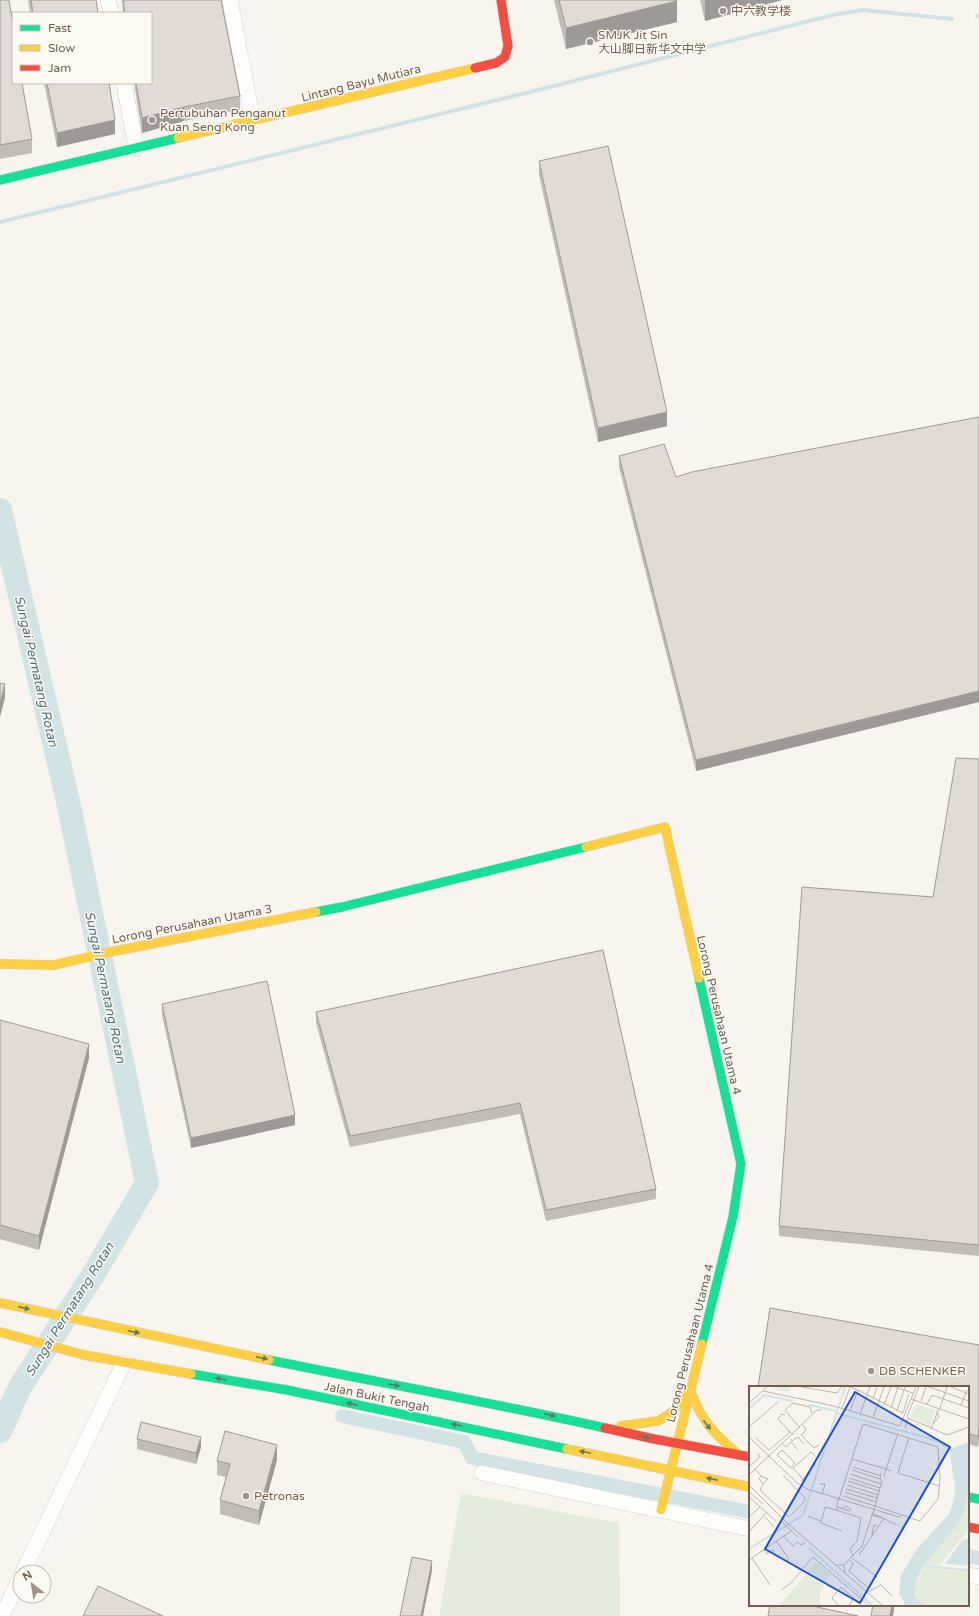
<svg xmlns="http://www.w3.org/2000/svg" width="979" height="1616" font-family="'Varela Round','Noto Sans SC',sans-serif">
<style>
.green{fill:#e4eddb}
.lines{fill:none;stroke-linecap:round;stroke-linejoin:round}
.stream{stroke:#d2e3e6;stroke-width:4}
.canal{stroke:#d2e3e6;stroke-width:14}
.river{stroke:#d2e3e6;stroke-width:24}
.street-casing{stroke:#d7d2cc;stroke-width:16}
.fast-casing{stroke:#d7d2cc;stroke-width:10}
.slow-casing{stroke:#d7d2cc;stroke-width:10}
.jam-casing{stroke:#d7d2cc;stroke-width:10}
.street{stroke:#fefefc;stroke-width:15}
.fast{stroke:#16e098;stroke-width:9}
.slow{stroke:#ffcf43;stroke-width:9}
.jam{stroke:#f24e42;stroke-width:9}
.wall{fill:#c2bcb6}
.shaded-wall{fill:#9e9994}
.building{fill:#e1dbd4;stroke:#9e9994}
.oneway{fill:#607a5f}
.poi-dot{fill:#a29488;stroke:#fdfaf2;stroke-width:1.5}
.labels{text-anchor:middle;stroke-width:3;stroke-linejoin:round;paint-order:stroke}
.poi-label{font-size:12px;fill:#736051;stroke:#fdfaf2;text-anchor:start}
.street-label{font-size:12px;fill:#736051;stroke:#fdfaf2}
.water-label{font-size:13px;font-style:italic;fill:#4c7684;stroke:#fdfaf2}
.inset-river{fill:none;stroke:#d2e3e6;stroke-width:2}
.inset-road{fill:none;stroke:#bfb5aa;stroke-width:1}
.view{fill:#1d4ed8;fill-opacity:0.15;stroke:#1d4ed8;stroke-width:2}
.inset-edge{fill:none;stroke:#736051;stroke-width:2}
</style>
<rect width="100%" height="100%" fill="#f8f5ee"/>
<path class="green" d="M 461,1493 L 619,1523 L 620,1616 L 439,1616 Z"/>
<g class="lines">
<path class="stream" d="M 977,16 L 979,16
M 0,222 L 534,91 L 833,15 L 862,10 L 952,19"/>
<path class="canal" d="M 342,1416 L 464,1442 L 472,1458 L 750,1512
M 968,1556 L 979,1558"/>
<path class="river" d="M 0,510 L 69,806 L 147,1183 L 93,1275 L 20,1387 L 0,1431"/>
<defs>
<path id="street" d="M 108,0 L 111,13
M 230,0 L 253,121
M 124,83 L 136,148
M 482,1473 L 750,1529
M 23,1572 L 124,1363
M 968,1575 L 979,1577
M 2,1616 L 20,1578"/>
<path id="fast" d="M 0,180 L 178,138
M 316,912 L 342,907 L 586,847
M 699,978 L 741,1164 L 733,1217 L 702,1344
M 269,1360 C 381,1383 494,1403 605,1428
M 191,1374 L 287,1390 L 567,1449
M 968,1497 L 979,1499"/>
<path id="slow" d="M 178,138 L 475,68
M 586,847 L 665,827 L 699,978
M 0,964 L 54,965 L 110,952 L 316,912
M 0,1303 L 269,1360
M 0,1332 L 84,1355 L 191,1374
M 621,1426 L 658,1421 L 671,1413 L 690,1390 C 702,1421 713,1433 738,1454
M 567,1449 L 750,1487
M 661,1510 L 702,1344"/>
<path id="jam" d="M 475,68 L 496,63 L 505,57 L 508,46 L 501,0
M 605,1428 L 654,1439 L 750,1457
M 968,1527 L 979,1529"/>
</defs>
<use href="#street" class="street-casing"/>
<use href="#fast" class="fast-casing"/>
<use href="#slow" class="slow-casing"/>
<use href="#jam" class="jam-casing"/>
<use href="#street" class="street"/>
<use href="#fast" class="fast"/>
<use href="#slow" class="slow"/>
<use href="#jam" class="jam"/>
</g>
<path class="wall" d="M 0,0 L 32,139 L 32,153 L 0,159 Z
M 28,0 L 96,0 L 98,13 L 30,13 Z
M 122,0 L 221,0 L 240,96 L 240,110 L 184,121 L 142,133 L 134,83 L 151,83 L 151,13 L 123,13 Z
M 554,0 L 677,0 L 677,22 L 566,49 Z
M 700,0 L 782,0 L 705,21 Z
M 44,83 L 109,83 L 115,134 L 57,147 Z
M 539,161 L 667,426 L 598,442 L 539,175 Z
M 979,417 L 979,702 L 696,771 L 619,467 L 619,456 L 676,477 Z
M 979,759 L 979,1256 L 779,1236 L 779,1226 L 933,897 Z
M 603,950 L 656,1189 L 656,1199 L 546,1221 L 520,1114 L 350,1147 L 316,1023 L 316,1012 Z
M 162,1004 L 295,1125 L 191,1148 L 162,1015 Z
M 0,1020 L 89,1058 L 39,1250 L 0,1239 Z
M 979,1345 L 978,1447 L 968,1444 L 968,1387 Z
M 137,1439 L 201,1447 L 196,1464 L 137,1449 Z
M 277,1460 L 259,1525 L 220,1514 L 220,1500 L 226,1477 L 217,1475 L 217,1461 Z"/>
<path class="shaded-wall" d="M 705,0 L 782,0 L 705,21 Z
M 677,1 L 677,22 L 566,49 L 566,28 Z
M 184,107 L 184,121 L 142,133 L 142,118 Z
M 115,120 L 115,134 L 57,147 L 57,133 Z
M 667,412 L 667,426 L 598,442 L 598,428 Z
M 5,684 L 5,698 L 0,717 L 0,703 Z
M 979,691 L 979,702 L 696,771 L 696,760 Z
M 89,1044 L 89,1058 L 39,1250 L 39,1236 Z
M 295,1115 L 295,1125 L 191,1148 L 191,1138 Z
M 979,1427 L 979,1437 L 978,1447 L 978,1436 Z
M 201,1437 L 201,1447 L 196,1464 L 196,1453 Z
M 277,1445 L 277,1460 L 259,1525 L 259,1511 Z
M 432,1561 L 432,1571 L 423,1616 L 421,1616 Z
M 892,1605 L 894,1605 L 894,1610 L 893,1616 L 890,1616 Z"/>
<path class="building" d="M 0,0 L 9,0 L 13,25 L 13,83 L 22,83 L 32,139 L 0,145 Z
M 31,0 L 96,0 L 98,13 L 33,13 Z
M 123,0 L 221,0 L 240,96 L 184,107 L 142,118 L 136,83 L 151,83 L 151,13 L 125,13 Z
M 559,0 L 677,0 L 677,1 L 566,28 Z
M 47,83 L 109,83 L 115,120 L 57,133 Z
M 608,146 L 667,412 L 598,428 L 539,161 Z
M 979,417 L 979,691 L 696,760 L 619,456 L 664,444 L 676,477 L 692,472 Z
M 0,683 L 5,684 L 0,703 Z
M 956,758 L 979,759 L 979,1245 L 779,1226 L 802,887 L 933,897 Z
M 603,950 L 656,1189 L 546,1210 L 520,1103 L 350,1136 L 316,1012 Z
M 267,981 L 295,1115 L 191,1138 L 162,1004 Z
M 0,1020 L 89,1044 L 39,1236 L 0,1225 Z
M 770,1308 L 979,1345 L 979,1427 L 978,1436 L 968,1434 L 968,1387 L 758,1387 Z
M 141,1422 L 201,1437 L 196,1453 L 137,1439 Z
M 225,1431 L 277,1445 L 259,1511 L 220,1500 L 230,1464 L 217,1461 Z
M 412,1557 L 432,1561 L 421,1616 L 400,1616 Z
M 98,1586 L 163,1616 L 83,1616 Z
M 770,1605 L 808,1605 L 858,1616 L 768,1616 Z
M 873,1605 L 892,1605 L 890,1616 L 871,1616 Z"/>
<defs><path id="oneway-solid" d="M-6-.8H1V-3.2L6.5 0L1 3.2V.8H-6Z"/></defs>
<g class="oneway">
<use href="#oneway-solid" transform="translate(24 1308) rotate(14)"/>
<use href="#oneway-solid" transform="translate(134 1332) rotate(12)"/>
<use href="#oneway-solid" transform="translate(262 1358) rotate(12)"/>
<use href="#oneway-solid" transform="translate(221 1379) rotate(-170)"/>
<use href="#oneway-solid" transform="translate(394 1385) rotate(10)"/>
<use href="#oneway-solid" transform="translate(352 1404) rotate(-169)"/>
<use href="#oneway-solid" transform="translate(550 1415) rotate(13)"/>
<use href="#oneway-solid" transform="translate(457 1425) rotate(-168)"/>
<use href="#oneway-solid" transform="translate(707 1425) rotate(52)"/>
<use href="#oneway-solid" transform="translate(644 1437) rotate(13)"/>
<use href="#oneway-solid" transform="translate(585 1452) rotate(-168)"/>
<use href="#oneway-solid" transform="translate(712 1479) rotate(-169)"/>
</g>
<g class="poi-dot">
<circle cx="723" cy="11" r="4"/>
<circle cx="590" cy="42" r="4"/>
<circle cx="152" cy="120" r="4"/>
<circle cx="871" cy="1371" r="4"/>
<circle cx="246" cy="1496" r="4"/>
</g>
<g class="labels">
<g class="poi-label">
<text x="731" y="15">中六教学楼</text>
<text x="598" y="39">SMJK Jit Sin<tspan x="598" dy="14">大山脚日新华文中学</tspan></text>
<text x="160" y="117">Pertubuhan Penganut<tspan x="160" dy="14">Kuan Seng Kong</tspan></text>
<text x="879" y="1375">DB SCHENKER</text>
<text x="254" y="1500">Petronas</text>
</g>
<g class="street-label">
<text transform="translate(361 83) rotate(-14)" y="4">Lintang Bayu Mutiara</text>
<text transform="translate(192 924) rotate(-11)" y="4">Lorong Perusahaan Utama 3</text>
<text transform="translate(719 1015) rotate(77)" y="4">Lorong Perusahaan Utama 4</text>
<text transform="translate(690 1343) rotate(-76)" y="4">Lorong Perusahaan Utama 4</text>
<text transform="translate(377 1397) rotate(12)" y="4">Jalan Bukit Tengah</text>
</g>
<g class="water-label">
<text transform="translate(37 671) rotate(77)" y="5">Sungai Permatang Rotan</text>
<text transform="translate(106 987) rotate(78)" y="5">Sungai Permatang Rotan</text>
<text transform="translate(69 1309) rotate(-58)" y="5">Sungai Permatang Rotan</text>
</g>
</g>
<g transform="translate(749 1386)">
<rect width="220" height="220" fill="#f8f5ee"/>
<path d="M 21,1 L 41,1 L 40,7 ZM 166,18 L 186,24 L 181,41 L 162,31 ZM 220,109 L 220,143 L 190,180 L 176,179 L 210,137 ZM 67,176 L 81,188 L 71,206 L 71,219 L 31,219 ZM 174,181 L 220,185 L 220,219 L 177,219 L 169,215 L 165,206 Z" fill="#e4eddb"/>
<path d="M 220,56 L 220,109 L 216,122 L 210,137 L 174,181 L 169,191 L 165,208 L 169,215 L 177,219 L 156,219 L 150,206 L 152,189 L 167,164 L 200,128 L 205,113 L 206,101 L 200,63 ZM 220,153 L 220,180 L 198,178 L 197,176 L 214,154 Z" fill="#d2e3e6"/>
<path class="inset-river" d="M 60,19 L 87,25M 0,23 L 15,9 L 44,15M 87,27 L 186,54 L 197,61M 60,162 L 123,219M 0,163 L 54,129 L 96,1M 175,180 L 220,184"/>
<path class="inset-road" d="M 53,1 L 88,7 L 92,1M 146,1 L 164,7M 180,1 L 220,15M 202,1 L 220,8M 14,5 L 85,20 L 151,40 L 167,1M 124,13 L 128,1M 162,13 L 220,33M 172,15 L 177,1M 0,17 L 18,1M 178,18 L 183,9 L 220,22M 135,19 L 142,1M 212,19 L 218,4M 142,22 L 149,1M 191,22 L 198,1M 93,23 L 101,1 L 109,4M 101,25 L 109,4 L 154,27 L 160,8M 148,25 L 156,1M 111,28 L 121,1M 36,29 L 33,28 L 29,33 L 44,49M 158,31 L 170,1M 124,32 L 135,1M 184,38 L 190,31 L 188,26M 54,39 L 57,44 L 52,49 L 65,62 L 70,59M 0,41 L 30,15M 51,42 L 36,24 L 44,17 L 61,21 L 63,27M 156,42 L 159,32 L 198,49 L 220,41M 182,43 L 190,22M 0,51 L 47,96 L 58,103 L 150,131 L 153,130M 160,51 L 149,87 L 191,100M 7,52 L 20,64 L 40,47 L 39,45M 42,53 L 43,55 L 49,51 L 55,58M 34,58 L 37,61 L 42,56 L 49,64M 33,64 L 46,77 L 42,82 L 28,69 ZM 103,73 L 137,83 L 149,47M 0,81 L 11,71 L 9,67M 104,81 L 132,90M 6,83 L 12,90 L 10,93 L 14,98 L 11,104 L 40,131 L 54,117 L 56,112 L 34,89M 103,84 L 131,93M 101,88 L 132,98M 0,89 L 68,24 L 72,24M 12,90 L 19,93 L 14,98M 135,91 L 137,83 L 142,85M 100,92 L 131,102M 54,93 L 66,78M 52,95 L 54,93 L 44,82 L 62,66 L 66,70M 99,95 L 130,105M 71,98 L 76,98 L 73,108M 0,99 L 37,136 L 133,219M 98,99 L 129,109M 97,103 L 128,112M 0,106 L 14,118M 96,106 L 127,116M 94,110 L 126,120 L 113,160 L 95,179M 0,111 L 27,135M 89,113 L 88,121 L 101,125 L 102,123 L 96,120 L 93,123M 90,113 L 114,38 L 189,61 L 191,93 L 189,113 L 171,135 L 126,120 L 133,95 L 131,93 L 132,87M 88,121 L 87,124 L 76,121 L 72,137 L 93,145M 87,124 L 112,132 L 108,155 L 101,163 L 104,170M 123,127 L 148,139M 122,129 L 134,132M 59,130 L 72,135M 0,131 L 11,121M 16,131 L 25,141M 33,136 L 49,151M 0,146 L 17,127M 123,149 L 125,139 L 128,140M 34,150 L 44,160 L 48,156 L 52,159 L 56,157M 27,155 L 40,173 L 38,176M 15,164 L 18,168 L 24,164 L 26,166M 110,169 L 135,132M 3,172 L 21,199M 103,172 L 128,191M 0,174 L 42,145M 101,174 L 104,178 L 100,185 L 119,202M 86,179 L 95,179 L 96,187M 32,204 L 42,197 L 64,171 L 119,219M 119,206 L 132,199 L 143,210M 89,219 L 83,212 L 92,201 L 105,212 L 100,219"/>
<path class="view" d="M 106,6 L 201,61 L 111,217 L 16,163 Z"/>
<rect width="220" height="220" class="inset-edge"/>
</g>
<rect x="12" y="12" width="140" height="72" fill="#fdfaf2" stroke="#c6bcb2"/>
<rect x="20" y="25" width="20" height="6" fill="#16e098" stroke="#c6bcb2"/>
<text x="48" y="32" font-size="12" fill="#736051">Fast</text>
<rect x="20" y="45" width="20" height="6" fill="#ffcf43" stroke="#c6bcb2"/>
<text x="48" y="52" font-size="12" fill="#736051">Slow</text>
<rect x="20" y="65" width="20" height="6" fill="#f24e42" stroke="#c6bcb2"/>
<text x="48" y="72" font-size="12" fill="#736051">Jam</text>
<g transform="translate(32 1584) rotate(330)"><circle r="19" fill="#fdfaf2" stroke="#c6bcb2"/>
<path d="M0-3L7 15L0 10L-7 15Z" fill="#a29488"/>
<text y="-6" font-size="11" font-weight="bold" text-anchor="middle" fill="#736051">N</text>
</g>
</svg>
